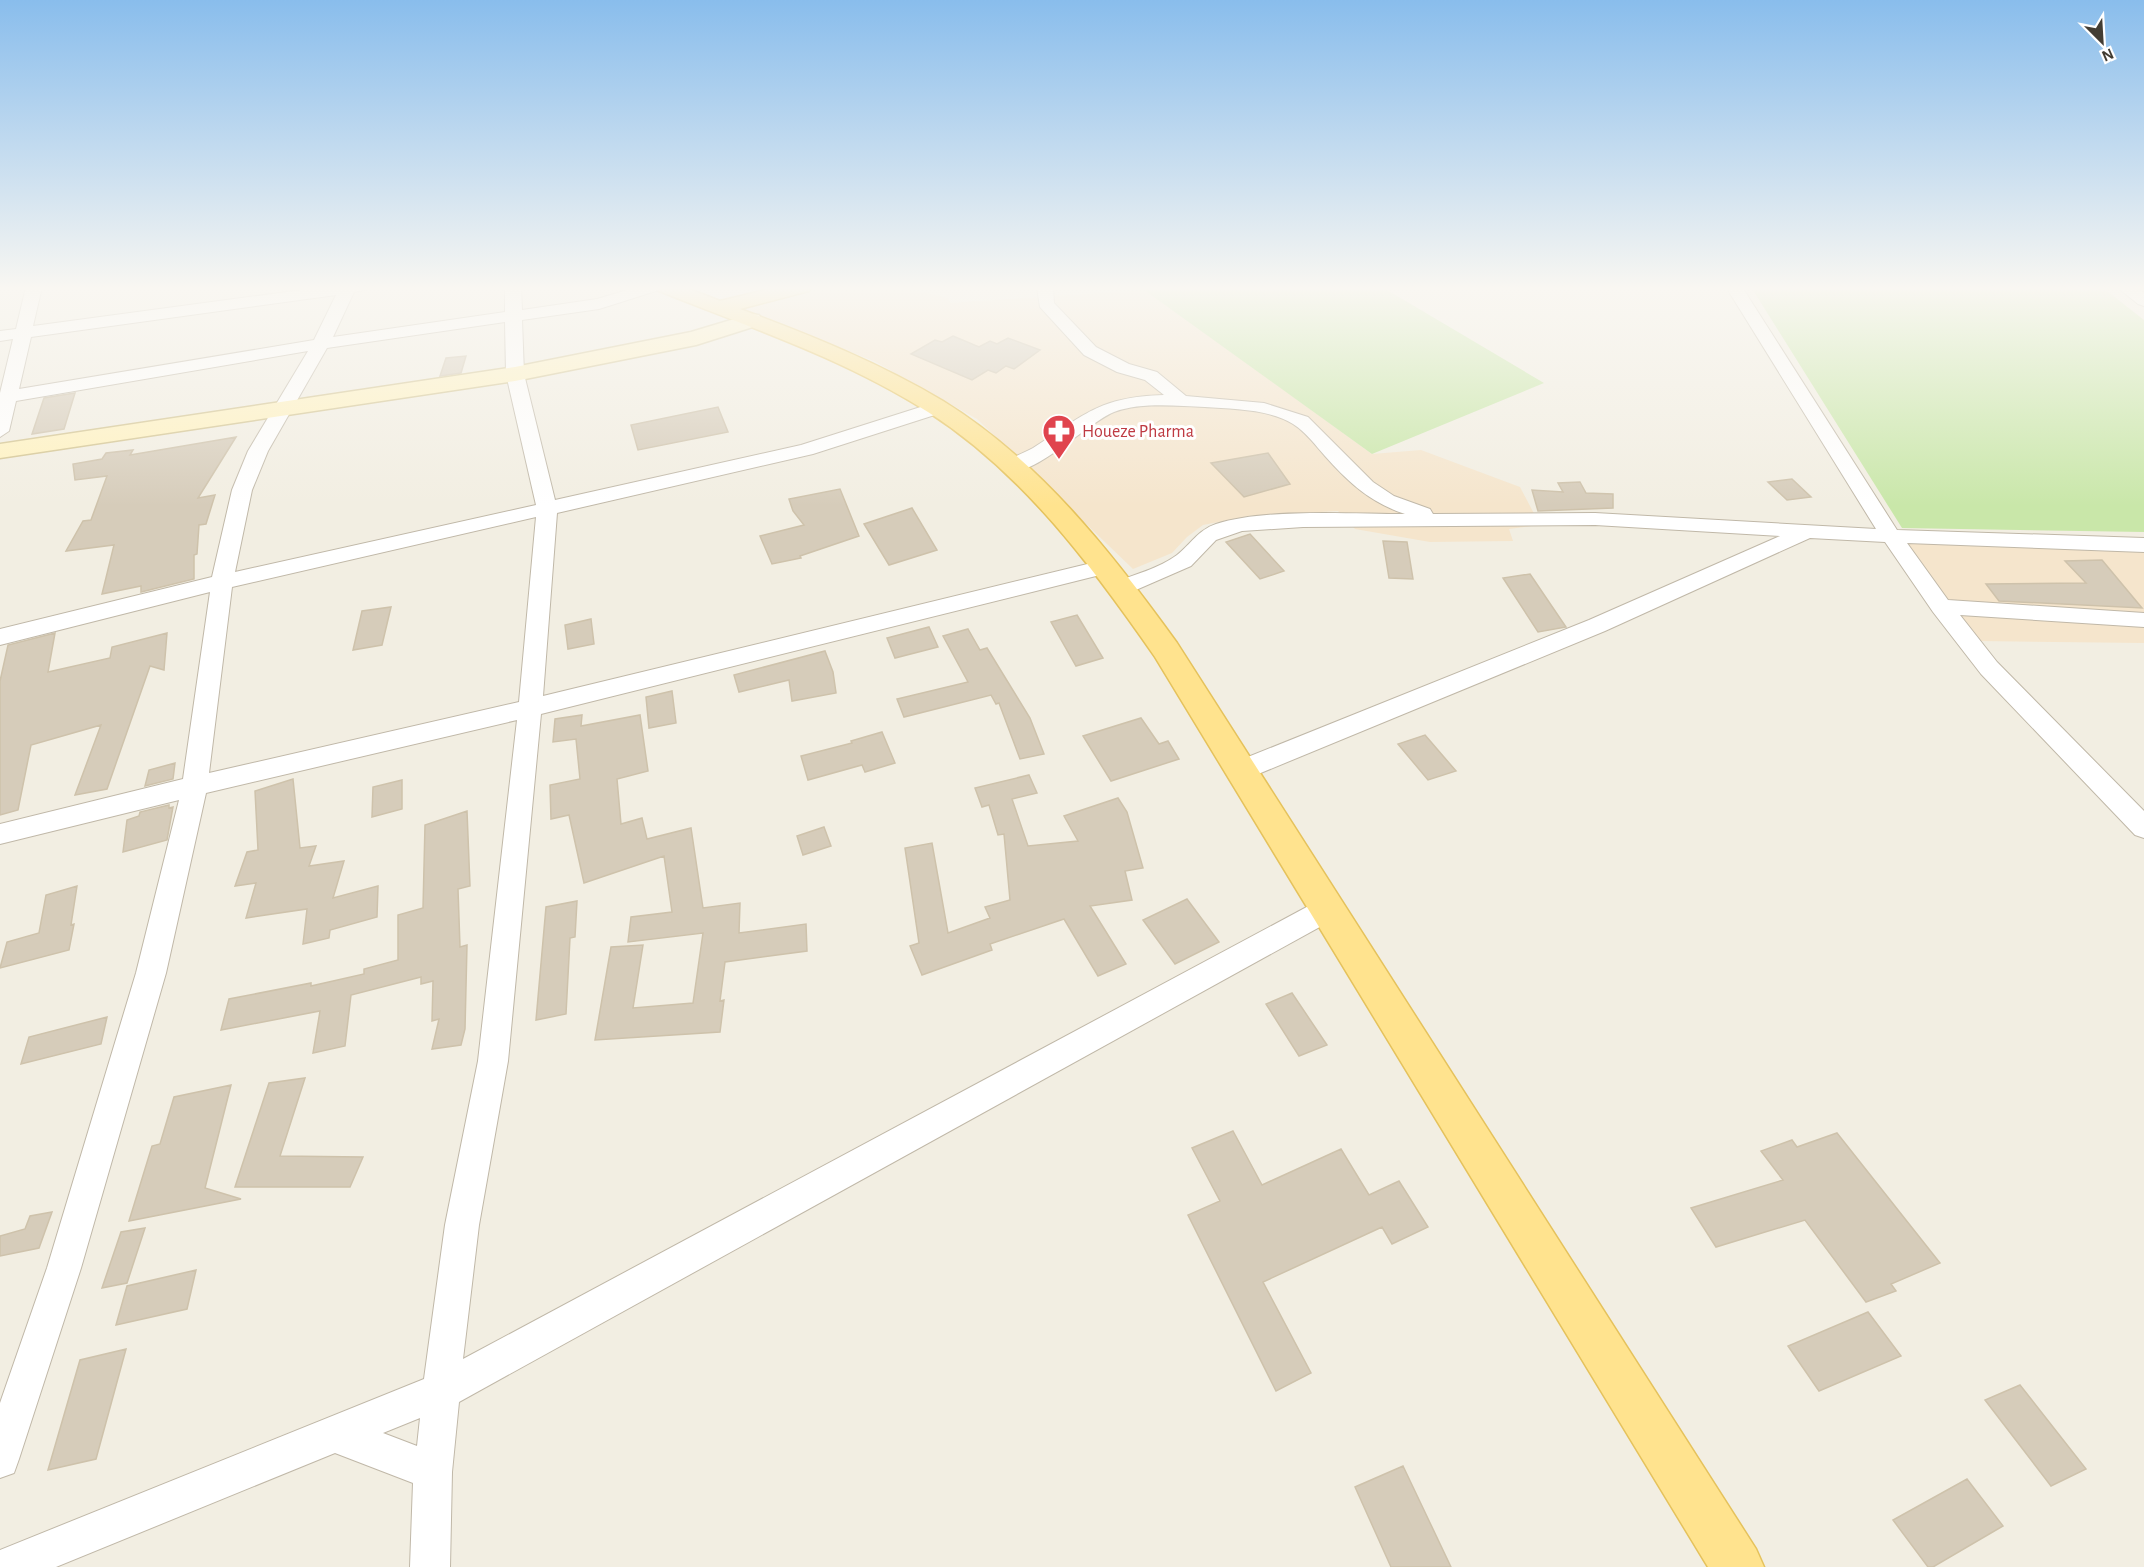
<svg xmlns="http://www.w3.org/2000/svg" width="2144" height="1567" font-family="'Alegreya Sans',sans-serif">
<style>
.commercial{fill:#f5e5cc}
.green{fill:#c9e7a9}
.building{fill:#d6ccba;stroke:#cec2ab;stroke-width:1.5}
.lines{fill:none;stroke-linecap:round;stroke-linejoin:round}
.minor-casing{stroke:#c0b8a8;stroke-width:2}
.secondary-casing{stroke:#d3c490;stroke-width:3}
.primary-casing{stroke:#e5c25c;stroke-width:3}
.minor{fill:#fff;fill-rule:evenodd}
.secondary{fill:#fff2bf;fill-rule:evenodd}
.primary{fill:#ffe38e;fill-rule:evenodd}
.labels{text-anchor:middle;stroke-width:6;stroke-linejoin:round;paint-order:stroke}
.far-health-label{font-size:18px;fill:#be3a42;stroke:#fff;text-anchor:start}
</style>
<rect width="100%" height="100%" fill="#f2eee2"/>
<path class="commercial" d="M 819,287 L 900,287 L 948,298 L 950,303 L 1146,290 L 1372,454 L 1421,450 L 1520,487 L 1540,525 L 1509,529 L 1513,541 L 1430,542 L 1355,529 L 1338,511 L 1249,516 L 1203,525 L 1187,537 L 1172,553 L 1133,569 L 977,419 L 874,361 L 737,308 Z
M 1902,540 L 2144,548 L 2144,643 L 1979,641 Z"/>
<path class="green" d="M 1140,287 L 1382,287 L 1544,383 L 1372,454 Z
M 1751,287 L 2102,287 L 2144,320 L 2144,532 L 1902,528 Z"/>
<path class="building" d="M 953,336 L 979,347 L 990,341 L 997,344 L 1008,338 L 1040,350 L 1014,369 L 1006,366 L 996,373 L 988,370 L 972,380 L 911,354 L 935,340 L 942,342 Z
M 466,356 L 461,373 L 440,376 L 446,358 Z
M 75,393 L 64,429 L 32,434 L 44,398 Z
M 718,407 L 728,432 L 638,450 L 631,425 Z
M 236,437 L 198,498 L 215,495 L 206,524 L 199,525 L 197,554 L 194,555 L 194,579 L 141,592 L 141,586 L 102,594 L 114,545 L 66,551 L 83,521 L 91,520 L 107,476 L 75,480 L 73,464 L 102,459 L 106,453 L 133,450 L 130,455 Z
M 1268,453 L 1290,484 L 1244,497 L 1211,463 Z
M 1792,479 L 1811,497 L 1787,500 L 1768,482 Z
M 1580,482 L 1586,493 L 1613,494 L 1613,508 L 1538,511 L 1532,490 L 1563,492 L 1558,483 Z
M 840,489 L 859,536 L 800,556 L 801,558 L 772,564 L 760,536 L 804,525 L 793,511 L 789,499 Z
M 912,508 L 937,550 L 889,565 L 864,524 Z
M 1250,534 L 1284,571 L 1260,579 L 1226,542 Z
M 1383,541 L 1407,542 L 1413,579 L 1389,578 Z
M 2102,560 L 2142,608 L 1999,601 L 1986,584 L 2086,583 L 2065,561 Z
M 1530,574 L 1566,627 L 1538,632 L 1503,578 Z
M 391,607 L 382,645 L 353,650 L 362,611 Z
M 1077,615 L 1103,658 L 1076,666 L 1051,622 Z
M 591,619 L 594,644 L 568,649 L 565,625 Z
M 929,627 L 938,647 L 895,658 L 887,638 Z
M 968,629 L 980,650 L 987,648 L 1030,718 L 1044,754 L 1020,759 L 999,703 L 996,704 L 991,695 L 904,717 L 897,699 L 968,682 L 943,636 Z
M 55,633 L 48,672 L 110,658 L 112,647 L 167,633 L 164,670 L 150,666 L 107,789 L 75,795 L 101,725 L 31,745 L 18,810 L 0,815 L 0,681 L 8,645 Z
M 825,651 L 833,672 L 836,693 L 792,701 L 789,680 L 739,692 L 734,675 Z
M 672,691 L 676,723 L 649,728 L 646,697 Z
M 582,715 L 581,726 L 640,715 L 648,771 L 617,779 L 621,824 L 642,818 L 647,839 L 691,828 L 703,908 L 740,903 L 739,933 L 806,924 L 807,951 L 725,962 L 720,1001 L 724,1000 L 720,1032 L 595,1040 L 611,947 L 643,945 L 633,1008 L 693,1003 L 703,933 L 628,942 L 631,917 L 672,912 L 664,856 L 584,883 L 569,815 L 551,819 L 550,785 L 580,779 L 576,739 L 553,742 L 555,719 Z
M 1141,718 L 1159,744 L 1168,741 L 1179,759 L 1111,781 L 1083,736 Z
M 882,732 L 895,763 L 865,772 L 862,765 L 808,780 L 801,756 L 852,743 L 851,741 Z
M 1425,735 L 1456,771 L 1428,780 L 1398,744 Z
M 175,763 L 173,779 L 145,786 L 149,770 Z
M 1029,775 L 1037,793 L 1012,799 L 1028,846 L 1078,841 L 1064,816 L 1118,798 L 1127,812 L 1143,868 L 1125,871 L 1132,900 L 1090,906 L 1126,964 L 1098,976 L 1064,919 L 990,944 L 992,950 L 922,975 L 910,946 L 919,943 L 905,848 L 932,843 L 948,933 L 990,918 L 985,907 L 1010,900 L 1004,834 L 998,835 L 989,805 L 982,807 L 975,788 Z
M 293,779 L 300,848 L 316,846 L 309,866 L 344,861 L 333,898 L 378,886 L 377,917 L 330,930 L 329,938 L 303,944 L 307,909 L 246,918 L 256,883 L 235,886 L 247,852 L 258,850 L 255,791 Z
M 402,780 L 402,809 L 372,817 L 373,787 Z
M 169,805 L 169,808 L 173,807 L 167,840 L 123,852 L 127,820 L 139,816 L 140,812 Z
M 467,811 L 470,886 L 458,889 L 460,947 L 467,945 L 465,1029 L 461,1045 L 432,1049 L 439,1019 L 432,1021 L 433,981 L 421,984 L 421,977 L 351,995 L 345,1046 L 313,1053 L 320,1011 L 221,1030 L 229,999 L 311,983 L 311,986 L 364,974 L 364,969 L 398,960 L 398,915 L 423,908 L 425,825 Z
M 824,827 L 831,846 L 803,855 L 797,836 Z
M 77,886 L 71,925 L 74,924 L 69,950 L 0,968 L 7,942 L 39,933 L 46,895 Z
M 1187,899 L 1219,942 L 1175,964 L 1143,920 Z
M 577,901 L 575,937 L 570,938 L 566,1014 L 536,1020 L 546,907 Z
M 1292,993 L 1327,1045 L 1299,1056 L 1266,1004 Z
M 107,1017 L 101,1044 L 21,1064 L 29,1037 Z
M 305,1078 L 280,1156 L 363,1157 L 350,1187 L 235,1187 L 269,1083 Z
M 231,1085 L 205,1188 L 241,1199 L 129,1221 L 152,1146 L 160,1144 L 174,1097 Z
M 1233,1131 L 1262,1185 L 1341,1149 L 1369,1195 L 1399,1181 L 1428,1227 L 1392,1244 L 1382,1227 L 1263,1282 L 1311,1373 L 1276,1391 L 1188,1215 L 1220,1201 L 1192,1148 Z
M 1837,1133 L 1940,1263 L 1891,1284 L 1896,1291 L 1866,1302 L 1805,1220 L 1716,1247 L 1691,1208 L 1783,1180 L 1761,1151 L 1792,1140 L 1797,1147 Z
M 52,1212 L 39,1248 L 0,1256 L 0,1236 L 25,1229 L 30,1216 Z
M 145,1228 L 127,1283 L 102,1288 L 121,1232 Z
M 196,1270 L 187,1309 L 116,1325 L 127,1286 Z
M 1868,1312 L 1901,1356 L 1819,1391 L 1788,1346 Z
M 126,1349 L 96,1459 L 48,1470 L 80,1360 Z
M 2020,1385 L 2086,1469 L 2051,1486 L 1985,1400 Z
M 1403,1466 L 1451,1567 L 1391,1567 L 1355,1487 Z
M 1967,1479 L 2003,1526 L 1933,1567 L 1928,1567 L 1893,1520 Z"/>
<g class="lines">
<defs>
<path id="minor" d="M 26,287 L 42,287 L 33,326 L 324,287 L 366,287 L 364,290 L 354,292 L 333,337 L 505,312 L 505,287 L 521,287 L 522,310 L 597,299 L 637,287 L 661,287 L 659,290 L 599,309 L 522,320 L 524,374 L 555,500 L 801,445 L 930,404 L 944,404 L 946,408 L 944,412 L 813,454 L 557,513 L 543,696 L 1104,560 L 1112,562 L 1115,567 L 1112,572 L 1104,574 L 541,714 L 508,1061 L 479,1225 L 463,1359 L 1316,902 L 1326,898 L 1336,902 L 1340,910 L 1336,918 L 459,1402 L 452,1472 L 450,1567 L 410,1567 L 413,1483 L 335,1453 L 56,1567 L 0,1567 L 0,1550 L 424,1379 L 445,1225 L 478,1061 L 517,720 L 206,793 L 166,973 L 81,1268 L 19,1459 L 14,1473 L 0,1478 L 0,1403 L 47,1268 L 136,973 L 179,800 L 0,844 L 0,824 L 183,779 L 210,592 L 0,645 L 0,629 L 212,577 L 232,490 L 248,451 L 308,351 L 16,401 L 9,431 L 0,437 L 0,393 L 13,339 L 0,341 L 0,331 L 16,329 ZM 336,295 L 314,340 L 19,389 L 31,337 ZM 505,322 L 506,374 L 536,505 L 235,572 L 252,490 L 268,451 L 327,348 ZM 536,517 L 519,702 L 209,773 L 232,587 ZM 420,1418 L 417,1446 L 383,1433 Z
M 1037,287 L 1053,287 L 1054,303 L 1096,347 L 1129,364 L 1157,372 L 1186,396 L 1264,403 L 1308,417 L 1373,482 L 1394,496 L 1430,509 L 1433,514 L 1595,513 L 1876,529 L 1726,287 L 1742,287 L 1897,530 L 2144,538 L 2144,552 L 1907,543 L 1948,600 L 2144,613 L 2144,627 L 1960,615 L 1997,662 L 2144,811 L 2144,838 L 2135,835 L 1981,674 L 1933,612 L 1885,542 L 1810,538 L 1605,631 L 1251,777 L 1242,779 L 1233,777 L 1229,770 L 1233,763 L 1589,620 L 1780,536 L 1595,525 L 1303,527 L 1242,531 L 1216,540 L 1191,566 L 1129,593 L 1113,593 L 1110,588 L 1113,583 C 1133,575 1160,568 1177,555 C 1191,544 1198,530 1216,524 C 1265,508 1352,514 1405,514 C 1371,503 1349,483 1325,456 C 1316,446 1306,432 1293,424 C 1269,409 1233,409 1205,407 C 1177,406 1141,402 1114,412 C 1085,424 1034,479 1004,471 L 1001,467 C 1007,458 1023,454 1033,448 C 1085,415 1098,397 1164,395 L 1145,380 L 1117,372 L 1084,355 L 1040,307 Z
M 2117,287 L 2135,287 L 2144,293 L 2144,306 L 2138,304 Z"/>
<path id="secondary" d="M 751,314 L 759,315 L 762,320 L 759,325 L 696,345 L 515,381 L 0,458 L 0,444 L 515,367 L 691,332 Z"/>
<path id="primary" d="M 656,287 L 684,287 L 720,301 L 777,287 L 812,287 L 809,291 L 740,309 C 810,335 880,363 943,401 C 1039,460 1112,553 1177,643 L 1756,1549 L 1764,1567 L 1708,1567 L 1155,657 C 1092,566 1023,473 928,412 C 845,359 749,327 659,291 Z"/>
</defs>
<use href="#minor" class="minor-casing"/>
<use href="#secondary" class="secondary-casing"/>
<use href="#primary" class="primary-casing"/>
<use href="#minor" class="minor"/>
<use href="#secondary" class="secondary"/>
<use href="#primary" class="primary"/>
</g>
<linearGradient id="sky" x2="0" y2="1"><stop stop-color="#89bdec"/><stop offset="0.57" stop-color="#f9f7f2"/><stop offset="1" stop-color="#f9f7f2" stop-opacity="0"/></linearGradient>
<rect width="2144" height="506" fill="url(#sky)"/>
<defs>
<symbol id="pharmacy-pin" viewBox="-11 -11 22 30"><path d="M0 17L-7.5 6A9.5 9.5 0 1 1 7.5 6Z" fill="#e0444e" stroke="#fff"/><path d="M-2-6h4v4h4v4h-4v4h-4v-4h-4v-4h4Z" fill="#fff"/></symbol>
</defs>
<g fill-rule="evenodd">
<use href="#pharmacy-pin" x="1040" y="412" width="38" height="52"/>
</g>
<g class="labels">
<g class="far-health-label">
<text x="1082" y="437">Houeze Pharma</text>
</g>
</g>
<g transform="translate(2102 42) rotate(156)" stroke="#ffffff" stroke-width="4.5" paint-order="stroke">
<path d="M0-4.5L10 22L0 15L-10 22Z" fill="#433d33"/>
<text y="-9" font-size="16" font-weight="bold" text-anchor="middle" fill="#433d33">N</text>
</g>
</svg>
